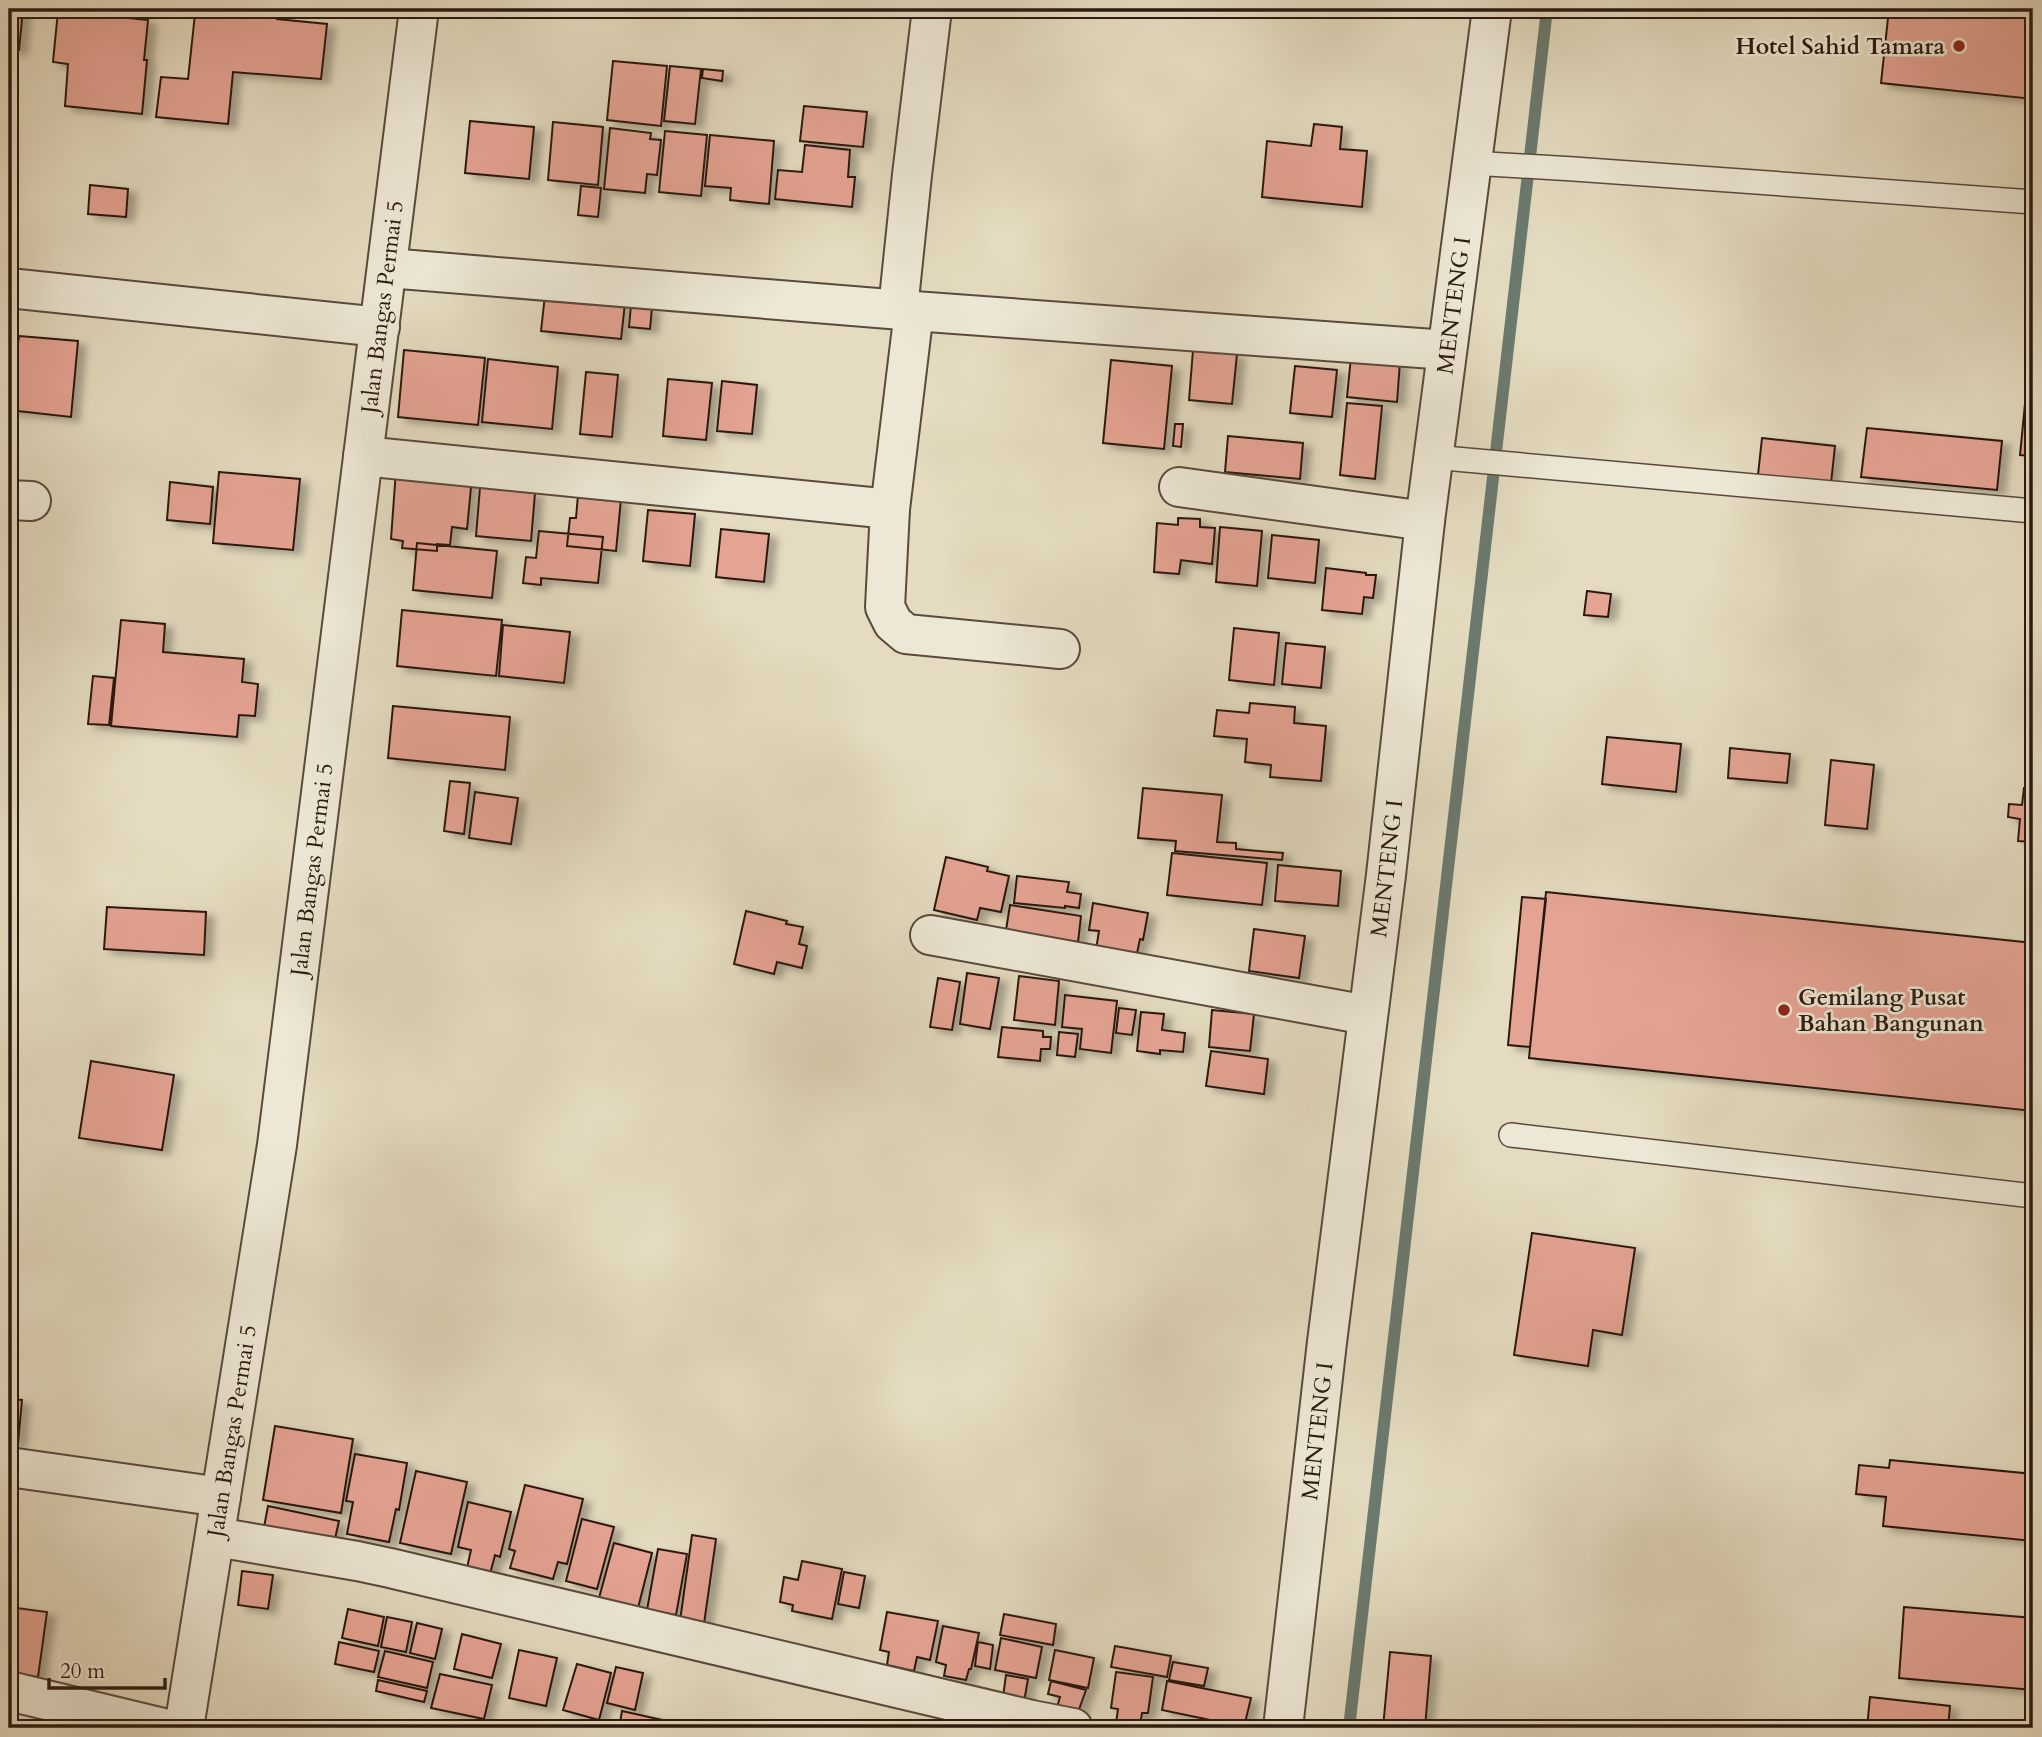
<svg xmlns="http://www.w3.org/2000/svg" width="2042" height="1737" font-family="Cardo,serif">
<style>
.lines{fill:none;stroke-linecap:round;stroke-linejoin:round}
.stream{stroke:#6b7a6e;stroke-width:12}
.building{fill:#e5a393;stroke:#2b1910;stroke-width:2;filter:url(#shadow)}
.service-casing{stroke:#594a3c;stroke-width:26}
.minor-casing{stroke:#594a3c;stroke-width:42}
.service{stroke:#ede8d6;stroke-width:23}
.minor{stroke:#ede8d6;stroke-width:38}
.poi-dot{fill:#8f2418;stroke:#ede8d6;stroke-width:2.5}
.labels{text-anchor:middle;stroke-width:5;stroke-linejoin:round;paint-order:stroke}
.poi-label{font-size:23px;font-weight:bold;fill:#2b1910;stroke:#ede8d6;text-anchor:end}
.street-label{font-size:23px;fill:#2b1910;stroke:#ede8d6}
</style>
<defs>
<filter id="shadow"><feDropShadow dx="8" dy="4.5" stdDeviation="3.5" flood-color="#0004"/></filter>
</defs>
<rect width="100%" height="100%" fill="#e4dbc0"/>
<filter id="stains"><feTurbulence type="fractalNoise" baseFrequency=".00286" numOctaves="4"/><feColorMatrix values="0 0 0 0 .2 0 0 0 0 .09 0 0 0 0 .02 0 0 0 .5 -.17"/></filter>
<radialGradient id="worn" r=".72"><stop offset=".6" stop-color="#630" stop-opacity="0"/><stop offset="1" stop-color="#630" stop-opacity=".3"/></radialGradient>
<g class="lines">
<path class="stream" d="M 1349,1728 L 1547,9"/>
</g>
<path class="building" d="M 9,9 L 23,9 L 19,50 L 9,49 Z
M 208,9 L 278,9 L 277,19 L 327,24 L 321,79 L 233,72 L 228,124 L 156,117 L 161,77 L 188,79 L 195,14 L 207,15 Z
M 1889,9 L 2033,9 L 2033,99 L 1881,83 Z
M 58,11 L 148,20 L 144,60 L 147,60 L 142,114 L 65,106 L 68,64 L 53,62 Z
M 613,61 L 667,66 L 661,126 L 607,120 Z
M 670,66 L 701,69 L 695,124 L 664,121 Z
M 703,69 L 723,71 L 722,81 L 702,78 Z
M 804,106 L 867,112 L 863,147 L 800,141 Z
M 470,121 L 534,127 L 529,179 L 465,173 Z
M 553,122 L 603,127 L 598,185 L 548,180 Z
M 1314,124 L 1342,127 L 1340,149 L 1367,151 L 1362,207 L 1262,197 L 1267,141 L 1311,146 Z
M 610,128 L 651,133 L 650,139 L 661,140 L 657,175 L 647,174 L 645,193 L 604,189 Z
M 665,131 L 707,135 L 701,196 L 659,192 Z
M 710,135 L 774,141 L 769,204 L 730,200 L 731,188 L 705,186 Z
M 805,145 L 850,150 L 848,177 L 855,177 L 852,207 L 775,199 L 778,170 L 802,172 Z
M 90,185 L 128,189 L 126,217 L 88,214 Z
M 581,186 L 601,188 L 598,217 L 578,215 Z
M 545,295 L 625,303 L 621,339 L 541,331 Z
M 631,305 L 652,307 L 650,329 L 629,327 Z
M 2033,322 L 2033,456 L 2020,455 Z
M 19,336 L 78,341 L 71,417 L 9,410 L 9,350 L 17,351 Z
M 404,350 L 485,358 L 478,425 L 398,417 Z
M 1193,350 L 1237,354 L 1232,404 L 1189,400 Z
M 1351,357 L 1400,362 L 1397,402 L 1347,397 Z
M 488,359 L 558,367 L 552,429 L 482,422 Z
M 1111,360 L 1172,366 L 1164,449 L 1103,443 Z
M 1295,366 L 1337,370 L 1332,417 L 1290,413 Z
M 586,372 L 618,375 L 612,437 L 580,434 Z
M 668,379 L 712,383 L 706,440 L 663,436 Z
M 722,381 L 757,385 L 752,434 L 717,431 Z
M 1347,403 L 1382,406 L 1375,479 L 1340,475 Z
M 1175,424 L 1183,424 L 1181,447 L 1173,446 Z
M 1867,428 L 2002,441 L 1997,490 L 1861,477 Z
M 1228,436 L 1303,443 L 1300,479 L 1225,472 Z
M 1762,438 L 1835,446 L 1831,483 L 1758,475 Z
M 396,470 L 472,477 L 467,529 L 452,527 L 450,545 L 437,544 L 437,551 L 402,548 L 403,541 L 391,539 Z
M 219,472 L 300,479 L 293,550 L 213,543 Z
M 170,482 L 213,487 L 210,524 L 167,520 Z
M 480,487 L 535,493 L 531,541 L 476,536 Z
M 578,495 L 621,499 L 616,551 L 567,546 L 570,518 L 576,518 Z
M 648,510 L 695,514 L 690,566 L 643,561 Z
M 1178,518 L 1200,519 L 1200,527 L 1215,528 L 1212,564 L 1181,560 L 1179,574 L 1154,572 L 1157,523 L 1178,525 Z
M 1220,527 L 1262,531 L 1257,586 L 1216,582 Z
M 721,529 L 769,534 L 764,582 L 716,577 Z
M 539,531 L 603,537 L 598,583 L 541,578 L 541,585 L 523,583 L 526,557 L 536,558 Z
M 1272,535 L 1319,540 L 1315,583 L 1268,578 Z
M 417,543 L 497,551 L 492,598 L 413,590 Z
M 1326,568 L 1366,573 L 1366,575 L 1376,575 L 1373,598 L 1364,597 L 1362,614 L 1322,610 Z
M 1587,591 L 1611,594 L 1608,617 L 1584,615 Z
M 402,610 L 502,620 L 496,676 L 397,666 Z
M 121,620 L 165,624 L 163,652 L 244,659 L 242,682 L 258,684 L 255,716 L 239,715 L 237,737 L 111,726 Z
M 503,625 L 570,632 L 564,683 L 499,676 Z
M 1234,628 L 1279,633 L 1274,685 L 1229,680 Z
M 1286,643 L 1325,647 L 1321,688 L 1282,684 Z
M 93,676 L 114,678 L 109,725 L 88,724 Z
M 1250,703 L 1295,707 L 1294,723 L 1326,726 L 1321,781 L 1270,777 L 1271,765 L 1245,762 L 1247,739 L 1214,736 L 1217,710 L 1249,713 Z
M 393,706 L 510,717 L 505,770 L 388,758 Z
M 1607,737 L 1681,744 L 1676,792 L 1602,784 Z
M 1730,748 L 1790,754 L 1787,783 L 1728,778 Z
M 1831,760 L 1874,765 L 1867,829 L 1825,825 Z
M 450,781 L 470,783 L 464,834 L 444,831 Z
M 1143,788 L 1222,795 L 1217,842 L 1236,843 L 1236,849 L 1283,853 L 1282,860 L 1175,851 L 1176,841 L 1138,838 Z
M 2024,788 L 2033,789 L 2033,842 L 2018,841 L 2020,819 L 2008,817 L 2009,804 L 2022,805 Z
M 475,792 L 518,798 L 511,844 L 469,838 Z
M 1172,853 L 1267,863 L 1262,905 L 1167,895 Z
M 946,857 L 988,867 L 987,871 L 1009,876 L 1001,912 L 980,908 L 977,920 L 934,910 Z
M 1278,865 L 1341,871 L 1338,906 L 1275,901 Z
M 1017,876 L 1069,882 L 1067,892 L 1081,894 L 1079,908 L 1065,906 L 1065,908 L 1014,903 Z
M 1546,892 L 2033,943 L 2033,1111 L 1529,1058 Z
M 1522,897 L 1546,899 L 1530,1047 L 1508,1045 Z
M 1093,903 L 1148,913 L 1143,940 L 1140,939 L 1136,958 L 1096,950 L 1099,931 L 1089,930 Z
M 1010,905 L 1081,916 L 1078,942 L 1006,930 Z
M 107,907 L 206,912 L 204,955 L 104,949 Z
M 746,911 L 787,921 L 786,924 L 803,927 L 799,944 L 807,946 L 802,968 L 777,962 L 774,974 L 734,964 Z
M 1254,929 L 1305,936 L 1299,978 L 1249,971 Z
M 967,973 L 999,978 L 990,1029 L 960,1024 Z
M 1019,976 L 1059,981 L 1055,1025 L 1014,1020 Z
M 938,978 L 960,982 L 952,1030 L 930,1027 Z
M 1065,995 L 1117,1001 L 1111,1053 L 1080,1049 L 1082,1029 L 1062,1027 Z
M 1119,1008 L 1136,1010 L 1132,1035 L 1116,1033 Z
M 1212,1010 L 1254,1014 L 1250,1051 L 1209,1047 Z
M 1141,1012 L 1164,1014 L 1162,1030 L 1185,1033 L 1183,1052 L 1160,1050 L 1160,1054 L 1137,1051 Z
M 1002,1027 L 1043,1031 L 1043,1037 L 1051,1037 L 1050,1049 L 1041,1049 L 1040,1061 L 998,1057 Z
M 1059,1032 L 1078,1034 L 1075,1057 L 1057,1055 Z
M 1211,1051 L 1268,1059 L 1264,1094 L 1206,1086 Z
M 91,1061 L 174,1075 L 162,1150 L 79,1138 Z
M 1532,1233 L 1635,1248 L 1622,1335 L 1593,1330 L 1588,1366 L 1514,1355 Z
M 9,1399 L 22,1400 L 18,1444 L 9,1443 Z
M 275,1426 L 353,1439 L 341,1513 L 263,1500 Z
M 355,1454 L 407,1463 L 399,1510 L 396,1509 L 389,1542 L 347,1534 L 353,1502 L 346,1501 Z
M 1890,1460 L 2033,1474 L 2033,1541 L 1883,1526 L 1886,1497 L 1856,1494 L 1859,1465 L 1889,1468 Z
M 416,1471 L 467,1482 L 451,1554 L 400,1543 Z
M 525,1485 L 583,1499 L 567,1564 L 558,1562 L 553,1579 L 510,1568 L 515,1551 L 509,1549 Z
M 468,1502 L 511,1512 L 500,1557 L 495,1555 L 490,1574 L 467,1568 L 471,1550 L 458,1547 Z
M 268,1506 L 339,1521 L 332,1552 L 262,1538 Z
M 582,1519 L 614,1527 L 597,1589 L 566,1581 Z
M 692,1535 L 716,1539 L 704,1624 L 680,1621 Z
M 614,1543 L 652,1553 L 638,1608 L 599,1598 Z
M 658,1549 L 687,1554 L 676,1615 L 647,1610 Z
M 802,1561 L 842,1569 L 832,1619 L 792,1611 L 793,1605 L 780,1602 L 784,1577 L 798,1580 Z
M 242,1571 L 273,1575 L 268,1609 L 238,1605 Z
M 844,1572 L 865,1576 L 859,1608 L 838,1604 Z
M 9,1607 L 47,1612 L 38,1677 L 9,1673 Z
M 1904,1607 L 2033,1618 L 2033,1690 L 1899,1678 Z
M 348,1609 L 384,1617 L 378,1646 L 342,1638 Z
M 887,1612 L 938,1621 L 930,1660 L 917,1657 L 914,1671 L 887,1665 L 889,1652 L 880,1650 Z
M 1004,1614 L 1056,1624 L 1053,1645 L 1000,1635 Z
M 387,1617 L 412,1622 L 406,1652 L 381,1647 Z
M 417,1623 L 442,1629 L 435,1659 L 410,1653 Z
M 943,1626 L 979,1633 L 971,1669 L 969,1669 L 966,1680 L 944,1676 L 946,1665 L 936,1662 Z
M 462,1634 L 501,1644 L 492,1678 L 454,1669 Z
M 1001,1638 L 1042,1647 L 1036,1678 L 995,1670 Z
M 339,1642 L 379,1651 L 374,1672 L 335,1664 Z
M 978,1642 L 993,1645 L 990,1669 L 975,1666 Z
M 1115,1646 L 1171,1656 L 1167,1677 L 1111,1667 Z
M 519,1650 L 557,1658 L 546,1706 L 509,1698 Z
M 1055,1650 L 1094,1658 L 1088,1688 L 1049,1680 Z
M 385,1651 L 433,1662 L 427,1688 L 378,1677 Z
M 1390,1652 L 1431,1656 L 1425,1728 L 1383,1728 Z
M 1173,1662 L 1208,1668 L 1204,1686 L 1169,1680 Z
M 577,1664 L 611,1673 L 599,1720 L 563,1710 Z
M 616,1667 L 643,1673 L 635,1710 L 607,1703 Z
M 1116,1672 L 1153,1677 L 1148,1713 L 1142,1713 L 1140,1725 L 1116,1723 L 1118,1709 L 1111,1708 Z
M 440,1674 L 492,1685 L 484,1719 L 431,1708 Z
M 1006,1675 L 1028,1679 L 1024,1702 L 1003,1697 Z
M 378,1680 L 427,1691 L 424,1702 L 376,1691 Z
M 1051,1681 L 1086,1690 L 1077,1715 L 1056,1711 L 1060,1697 L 1048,1694 Z
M 1167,1681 L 1251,1698 L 1244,1727 L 1162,1710 Z
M 1870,1697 L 1950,1706 L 1948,1728 L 1867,1728 Z
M 622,1711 L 676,1723 L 675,1728 L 619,1728 Z
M 9,1721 L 44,1726 L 43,1728 L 9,1728 Z"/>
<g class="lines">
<defs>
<path id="service" d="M 1471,163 L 1574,169 L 2033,202
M 1433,457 L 2033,511
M 1511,1135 L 2033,1196"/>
<g id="minor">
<path d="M 388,268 L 914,311 L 1447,350"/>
<path d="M 9,288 L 380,327"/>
<path d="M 898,309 L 912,175 L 932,9"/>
<path d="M 914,311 L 890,509 L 885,607 L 893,623 L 906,634 L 1060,649"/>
<path d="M 363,456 L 890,509"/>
<path d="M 1179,487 L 1425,521"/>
<path d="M 9,500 L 31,501"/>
<path d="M 930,935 L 1367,1015"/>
<path d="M 9,1467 L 221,1497"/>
<path d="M 216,1537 L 357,1561 L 390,1568 L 1032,1720 L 1073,1728"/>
<path d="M 9,1691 L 163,1728"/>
<path id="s1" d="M 184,1728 L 277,1145 L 419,9"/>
<path id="s2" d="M 1283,1728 L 1327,1342 L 1386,875 L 1425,521 L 1492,9"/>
</g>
</defs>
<use href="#service" class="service-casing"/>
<use href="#minor" class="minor-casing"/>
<use href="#service" class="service"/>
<use href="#minor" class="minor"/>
</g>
<g class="poi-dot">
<circle cx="1959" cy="46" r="7"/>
<circle cx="1784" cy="1010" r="7"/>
</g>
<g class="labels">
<g class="poi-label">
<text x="1945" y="54">Hotel Sahid Tamara</text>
<text x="1798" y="1005" text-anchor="start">Gemilang Pusat<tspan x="1798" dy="26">Bahan Bangunan</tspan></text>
</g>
<g class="street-label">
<text dy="8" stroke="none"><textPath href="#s2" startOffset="1433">MENTENG I</textPath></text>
<text dy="8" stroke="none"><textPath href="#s1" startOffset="1435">Jalan Bangas Permai 5</textPath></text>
<text dy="8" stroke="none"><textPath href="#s2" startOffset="866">MENTENG I</textPath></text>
<text dy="8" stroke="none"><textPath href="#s1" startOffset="868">Jalan Bangas Permai 5</textPath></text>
<text dy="8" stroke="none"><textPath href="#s1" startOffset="301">Jalan Bangas Permai 5</textPath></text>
<text dy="8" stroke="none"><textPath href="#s2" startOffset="299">MENTENG I</textPath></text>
</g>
</g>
<rect width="2042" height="1737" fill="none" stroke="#e4dbc0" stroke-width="35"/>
<rect x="10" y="10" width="2021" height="1716" fill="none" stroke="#2b1910" stroke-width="3.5"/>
<rect x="18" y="18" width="2007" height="1702" fill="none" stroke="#2b1910" stroke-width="2"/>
<path d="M49 1678v10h116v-10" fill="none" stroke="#2b1910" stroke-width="3.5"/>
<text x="60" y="1678" font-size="21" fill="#2b1910" stroke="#ede8d6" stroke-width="5" paint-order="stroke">20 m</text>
<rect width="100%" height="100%" filter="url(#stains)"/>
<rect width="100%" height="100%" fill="url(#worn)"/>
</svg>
